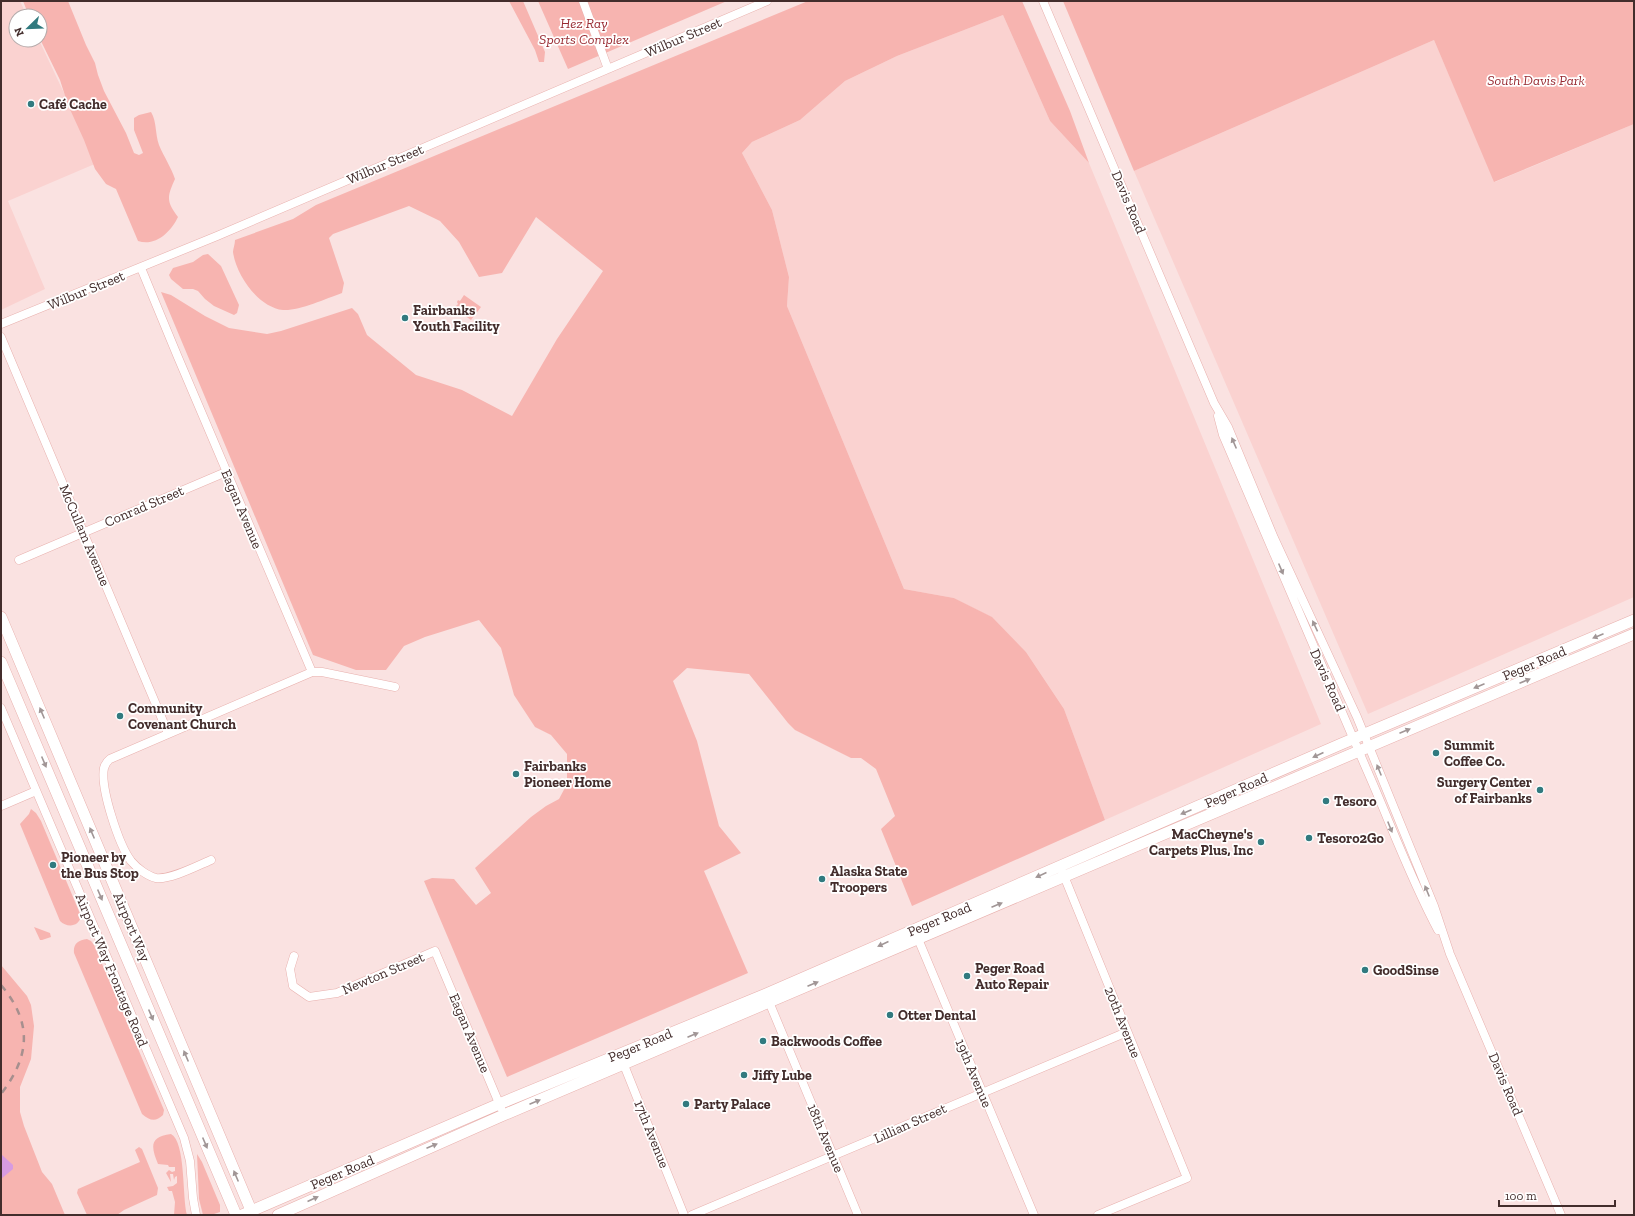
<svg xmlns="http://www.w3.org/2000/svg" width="1635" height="1216" font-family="'Zilla Slab',serif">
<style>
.built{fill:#fad2d0}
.green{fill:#f7b4b0}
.water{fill:#d79be0}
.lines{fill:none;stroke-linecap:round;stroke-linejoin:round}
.minor-casing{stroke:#e8b0ad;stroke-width:9}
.major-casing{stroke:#e8b0ad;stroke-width:12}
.minor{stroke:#fff;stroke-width:8}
.major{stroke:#fff;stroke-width:11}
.rail{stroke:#a68f8e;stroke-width:2.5;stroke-dasharray:7 7;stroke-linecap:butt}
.oneway{fill:#a19696}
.poi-dot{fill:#317a7f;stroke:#fff;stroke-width:1.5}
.labels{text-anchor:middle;stroke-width:3.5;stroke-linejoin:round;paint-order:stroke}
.park-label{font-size:14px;font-style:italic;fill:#982a31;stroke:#fff}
.street-label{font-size:14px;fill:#432d2c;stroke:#fff}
.poi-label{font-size:14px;font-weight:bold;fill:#432d2c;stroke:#fff;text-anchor:start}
</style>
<rect width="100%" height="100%" fill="#fae2e1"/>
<path class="built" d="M 1,1 L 20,1 L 27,16 L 16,16 L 16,40 L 39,40 L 97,163 L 8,201 L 45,289 L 1,310 Z
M 1003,15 L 1050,121 L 1089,163 L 1321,724 L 1105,820 L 1064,709 L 1026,652 L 991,617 L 954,598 L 904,589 L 787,306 L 789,277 L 772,210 L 742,153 L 752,142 L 800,120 L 845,81 L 897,56 Z
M 1434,40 L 1495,182 L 1634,124 L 1634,597 L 1368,714 L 1134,171 Z"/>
<path class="green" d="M 23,1 L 68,1 L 86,45 L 95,63 L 98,75 L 104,91 L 126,133 L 134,153 L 139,155 L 143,153 L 134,130 L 134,118 L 139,115 L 151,112 C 157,122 155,134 159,145 C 164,157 171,167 175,179 C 167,197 166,201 178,217 C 171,232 155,247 138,241 L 116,189 L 106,184 L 95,169 L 84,140 L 68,105 L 60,80 L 40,39 L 40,16 L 29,16 Z
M 509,1 L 523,1 L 545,52 L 544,62 L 539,62 L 535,50 Z
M 538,1 L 727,1 L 568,69 Z
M 808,1 L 1022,1 L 1070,111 L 1089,163 L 1050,121 L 1003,15 L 897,56 L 845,81 L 800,120 L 752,142 L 742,153 L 772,210 L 789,277 L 787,306 L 904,589 L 954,598 L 992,617 L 1026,652 L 1064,709 L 1105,820 L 912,906 L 881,829 L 895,816 L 876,769 L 861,758 L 851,758 L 795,730 L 788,723 L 749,674 L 687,668 L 673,681 L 697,741 L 719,826 L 741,853 L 704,871 L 748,973 L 507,1077 L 424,881 L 432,878 L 454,879 L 476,905 L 491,893 L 475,868 L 531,817 L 546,806 L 559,799 L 567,784 L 567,754 L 551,735 L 535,727 L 514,695 L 501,648 L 479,620 L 425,637 L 404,646 L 386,670 L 356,670 L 313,655 L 161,292 L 171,295 L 205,316 L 229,328 L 267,334 L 281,331 L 352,308 L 358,314 L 367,335 L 416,375 L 462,390 L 512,416 L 557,339 L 603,271 L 536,217 L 502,273 L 479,277 L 459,242 L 440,221 L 409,206 L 333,234 L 329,238 L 344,283 L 342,293 C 325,299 299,311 283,310 C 258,307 236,275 233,252 C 233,249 235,244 235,240 L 293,219 L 316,205 Z
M 1063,1 L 1634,1 L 1634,124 L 1494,182 L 1434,40 L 1134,171 Z
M 208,254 L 221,266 L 239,305 L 237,313 L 234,315 L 214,306 L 205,299 L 198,291 L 193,289 L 183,289 L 171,279 L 169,275 L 173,268 L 193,262 L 203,255 Z
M 464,295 L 481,307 L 471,320 L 454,308 L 458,304 L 457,302 L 458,300 L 460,301 Z
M 31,809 L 36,813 L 41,821 L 81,916 C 79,927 67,928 60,921 L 20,824 L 29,814 Z
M 34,927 L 50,933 L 51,937 L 42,940 L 40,940 Z
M 87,939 L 91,941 L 94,945 L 164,1110 L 163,1115 C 156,1122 150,1121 142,1114 L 74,953 C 73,944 78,940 87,939 Z
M 1,965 L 27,996 L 31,1005 L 34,1026 L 31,1059 L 20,1087 L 20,1112 L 24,1126 L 42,1172 L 52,1184 L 65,1215 L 1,1215 Z
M 171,1134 C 186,1142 182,1198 187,1215 L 174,1215 L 175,1202 L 172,1191 L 169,1191 L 167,1187 L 173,1186 L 177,1183 L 177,1176 L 175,1177 L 174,1180 L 173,1174 L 170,1174 L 171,1182 L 166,1173 L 169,1170 L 172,1172 L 175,1171 L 175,1167 L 169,1167 L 168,1165 L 158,1164 C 151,1147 149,1137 171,1134 Z
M 139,1147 L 142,1149 L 158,1188 L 157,1195 L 124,1210 L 117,1215 L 87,1215 L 77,1193 L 78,1189 L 140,1162 L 135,1150 Z
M 197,1154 L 202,1162 L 220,1205 L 220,1212 L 211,1215 L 203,1215 L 199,1199 Z"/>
<path class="water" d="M 1,1154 L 13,1165 L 13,1169 L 1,1179 Z"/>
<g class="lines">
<defs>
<path id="minor" d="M 583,1 L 608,69
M 1043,1 L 1214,403 L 1228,427 L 1274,538 L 1357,717 L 1434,906 L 1450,954 L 1561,1215
M 141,268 L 177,355 L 312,672 L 322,672 L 395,687
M 1,324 L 217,236 L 767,1
M 1,337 L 168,733
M 1218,416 L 1223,435 C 1271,546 1318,657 1366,768 C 1390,822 1410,878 1438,930
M 19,560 L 226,472
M 1,708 L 184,1138 L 190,1161 L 193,1198 L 196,1215
M 1,806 L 36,791
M 211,860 C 197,866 170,880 156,878 C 147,876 137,868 131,861 C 119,845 100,788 104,768 C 105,764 106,762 110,759 L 312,672
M 1062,871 L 1187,1178 L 1098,1215
M 916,934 L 1034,1215
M 294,956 L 290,969 L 293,986 L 309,997 L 337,993 L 435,951 L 501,1108
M 767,997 L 858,1215
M 622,1060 L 684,1215
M 692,1215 C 838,1155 982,1092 1127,1032"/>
<path id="major" d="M 1,617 L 253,1215
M 1,662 L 236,1215
M 242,1215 L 499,1104 L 766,994 L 1341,744 L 1634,620
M 278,1215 L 499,1117 L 1634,634"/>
</defs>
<use href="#minor" class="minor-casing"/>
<use href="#major" class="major-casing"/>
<use href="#minor" class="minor"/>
<use href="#major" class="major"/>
<path class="rail" d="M 1,985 C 33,1023 30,1056 1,1094"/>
</g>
<defs><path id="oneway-solid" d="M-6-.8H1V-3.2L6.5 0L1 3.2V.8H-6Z"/></defs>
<g class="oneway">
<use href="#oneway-solid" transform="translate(1234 443) rotate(-113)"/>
<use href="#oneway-solid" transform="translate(1281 569) rotate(67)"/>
<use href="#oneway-solid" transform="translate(1315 626) rotate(-115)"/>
<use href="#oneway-solid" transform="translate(1598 636) rotate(157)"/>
<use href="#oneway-solid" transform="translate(1525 681) rotate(-23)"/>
<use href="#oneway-solid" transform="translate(1479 686) rotate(157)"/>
<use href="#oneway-solid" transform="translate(42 713) rotate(-113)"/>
<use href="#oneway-solid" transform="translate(1405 731) rotate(-23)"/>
<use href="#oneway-solid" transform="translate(1318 755) rotate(156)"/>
<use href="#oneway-solid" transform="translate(44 762) rotate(67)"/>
<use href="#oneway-solid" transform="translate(1379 770) rotate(-112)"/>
<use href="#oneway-solid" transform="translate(1186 812) rotate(157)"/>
<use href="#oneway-solid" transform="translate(1390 827) rotate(68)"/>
<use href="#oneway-solid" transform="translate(92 833) rotate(-113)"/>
<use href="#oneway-solid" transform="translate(1041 875) rotate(156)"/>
<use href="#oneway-solid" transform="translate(1427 891) rotate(-112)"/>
<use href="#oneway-solid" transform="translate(100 895) rotate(67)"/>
<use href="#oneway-solid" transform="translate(997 905) rotate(-23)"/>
<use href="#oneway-solid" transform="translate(883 944) rotate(156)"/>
<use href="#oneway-solid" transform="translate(813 984) rotate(-23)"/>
<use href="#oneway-solid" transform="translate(151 1015) rotate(67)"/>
<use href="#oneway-solid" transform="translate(693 1035) rotate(-23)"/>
<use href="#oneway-solid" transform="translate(186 1056) rotate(-113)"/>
<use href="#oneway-solid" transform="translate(535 1102) rotate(-23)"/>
<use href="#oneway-solid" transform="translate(205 1143) rotate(67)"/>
<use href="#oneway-solid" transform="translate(432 1146) rotate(-23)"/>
<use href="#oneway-solid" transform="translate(236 1176) rotate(-113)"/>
<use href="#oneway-solid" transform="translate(313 1199) rotate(-24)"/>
</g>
<g class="poi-dot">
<circle cx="31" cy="104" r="4"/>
<circle cx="405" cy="318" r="4"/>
<circle cx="120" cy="716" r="4"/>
<circle cx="1436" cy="753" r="4"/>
<circle cx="516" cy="774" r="4"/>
<circle cx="1540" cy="790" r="4"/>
<circle cx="1326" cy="801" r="4"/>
<circle cx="1309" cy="838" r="4"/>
<circle cx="1261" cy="842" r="4"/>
<circle cx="53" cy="865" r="4"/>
<circle cx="822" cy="879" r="4"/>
<circle cx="1365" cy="970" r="4"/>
<circle cx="967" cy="976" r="4"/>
<circle cx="890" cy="1015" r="4"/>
<circle cx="763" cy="1041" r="4"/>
<circle cx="744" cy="1075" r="4"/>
<circle cx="686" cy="1104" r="4"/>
</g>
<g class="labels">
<g class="park-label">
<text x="584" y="28">Hez Ray<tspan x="584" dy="16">Sports Complex</tspan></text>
<text x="1536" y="85">South Davis Park</text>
</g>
<g class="street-label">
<text transform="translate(683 37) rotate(-23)" y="5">Wilbur Street</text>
<text transform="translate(385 164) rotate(-23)" y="5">Wilbur Street</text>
<text transform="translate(1129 202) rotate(67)" y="5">Davis Road</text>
<text transform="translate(86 290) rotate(-22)" y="5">Wilbur Street</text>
<text transform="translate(144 506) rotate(-23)" y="5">Conrad Street</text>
<text transform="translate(242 509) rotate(67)" y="5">Eagan Avenue</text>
<text transform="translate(85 535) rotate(67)" y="5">McCullam Avenue</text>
<text transform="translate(1534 663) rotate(-23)" y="5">Peger Road</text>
<text transform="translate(1328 680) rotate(66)" y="5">Davis Road</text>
<text transform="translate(1236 790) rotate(-24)" y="5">Peger Road</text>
<text transform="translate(939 919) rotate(-23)" y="5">Peger Road</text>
<text transform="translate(132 927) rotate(67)" y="5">Airport Way</text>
<text transform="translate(112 970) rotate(67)" y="5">Airport Way Frontage Road</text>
<text transform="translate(383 973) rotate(-23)" y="5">Newton Street</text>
<text transform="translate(1123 1022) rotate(68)" y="5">20th Avenue</text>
<text transform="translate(470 1033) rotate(67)" y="5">Eagan Avenue</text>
<text transform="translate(640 1045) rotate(-22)" y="5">Peger Road</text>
<text transform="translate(974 1073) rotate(67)" y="5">19th Avenue</text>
<text transform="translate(1506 1084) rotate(67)" y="5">Davis Road</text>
<text transform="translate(910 1123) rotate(-24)" y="5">Lillian Street</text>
<text transform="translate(652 1134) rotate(68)" y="5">17th Avenue</text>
<text transform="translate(826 1138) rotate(67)" y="5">18th Avenue</text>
<text transform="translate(342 1172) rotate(-23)" y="5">Peger Road</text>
</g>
<g class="poi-label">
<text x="39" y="109">Café Cache</text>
<text x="413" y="315">Fairbanks<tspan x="413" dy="16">Youth Facility</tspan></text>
<text x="128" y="713">Community<tspan x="128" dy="16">Covenant Church</tspan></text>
<text x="1444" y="750">Summit<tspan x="1444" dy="16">Coffee Co.</tspan></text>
<text x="524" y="771">Fairbanks<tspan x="524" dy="16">Pioneer Home</tspan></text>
<text x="1532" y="787" text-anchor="end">Surgery Center<tspan x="1532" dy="16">of Fairbanks</tspan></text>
<text x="1334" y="806">Tesoro</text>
<text x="1253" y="839" text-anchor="end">MacCheyne's<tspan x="1253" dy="16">Carpets Plus, Inc</tspan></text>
<text x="1317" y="843">Tesoro2Go</text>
<text x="61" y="862">Pioneer by<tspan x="61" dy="16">the Bus Stop</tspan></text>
<text x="830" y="876">Alaska State<tspan x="830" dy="16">Troopers</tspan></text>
<text x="975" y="973">Peger Road<tspan x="975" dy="16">Auto Repair</tspan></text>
<text x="1373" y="975">GoodSinse</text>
<text x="898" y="1020">Otter Dental</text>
<text x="771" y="1046">Backwoods Coffee</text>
<text x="752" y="1080">Jiffy Lube</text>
<text x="694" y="1109">Party Palace</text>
</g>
</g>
<rect width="1635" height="1216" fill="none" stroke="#432d2c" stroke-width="4"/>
<g transform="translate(28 28) rotate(247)"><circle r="19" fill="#ffffff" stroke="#b4abab"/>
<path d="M0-3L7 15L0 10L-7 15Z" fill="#317a7f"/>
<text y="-6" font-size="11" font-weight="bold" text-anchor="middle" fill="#432d2c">N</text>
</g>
<path d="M1499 1200v6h116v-6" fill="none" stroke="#432d2c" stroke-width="2"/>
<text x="1505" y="1200" font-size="12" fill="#432d2c" stroke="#ffffff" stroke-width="3" paint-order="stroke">100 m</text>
</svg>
